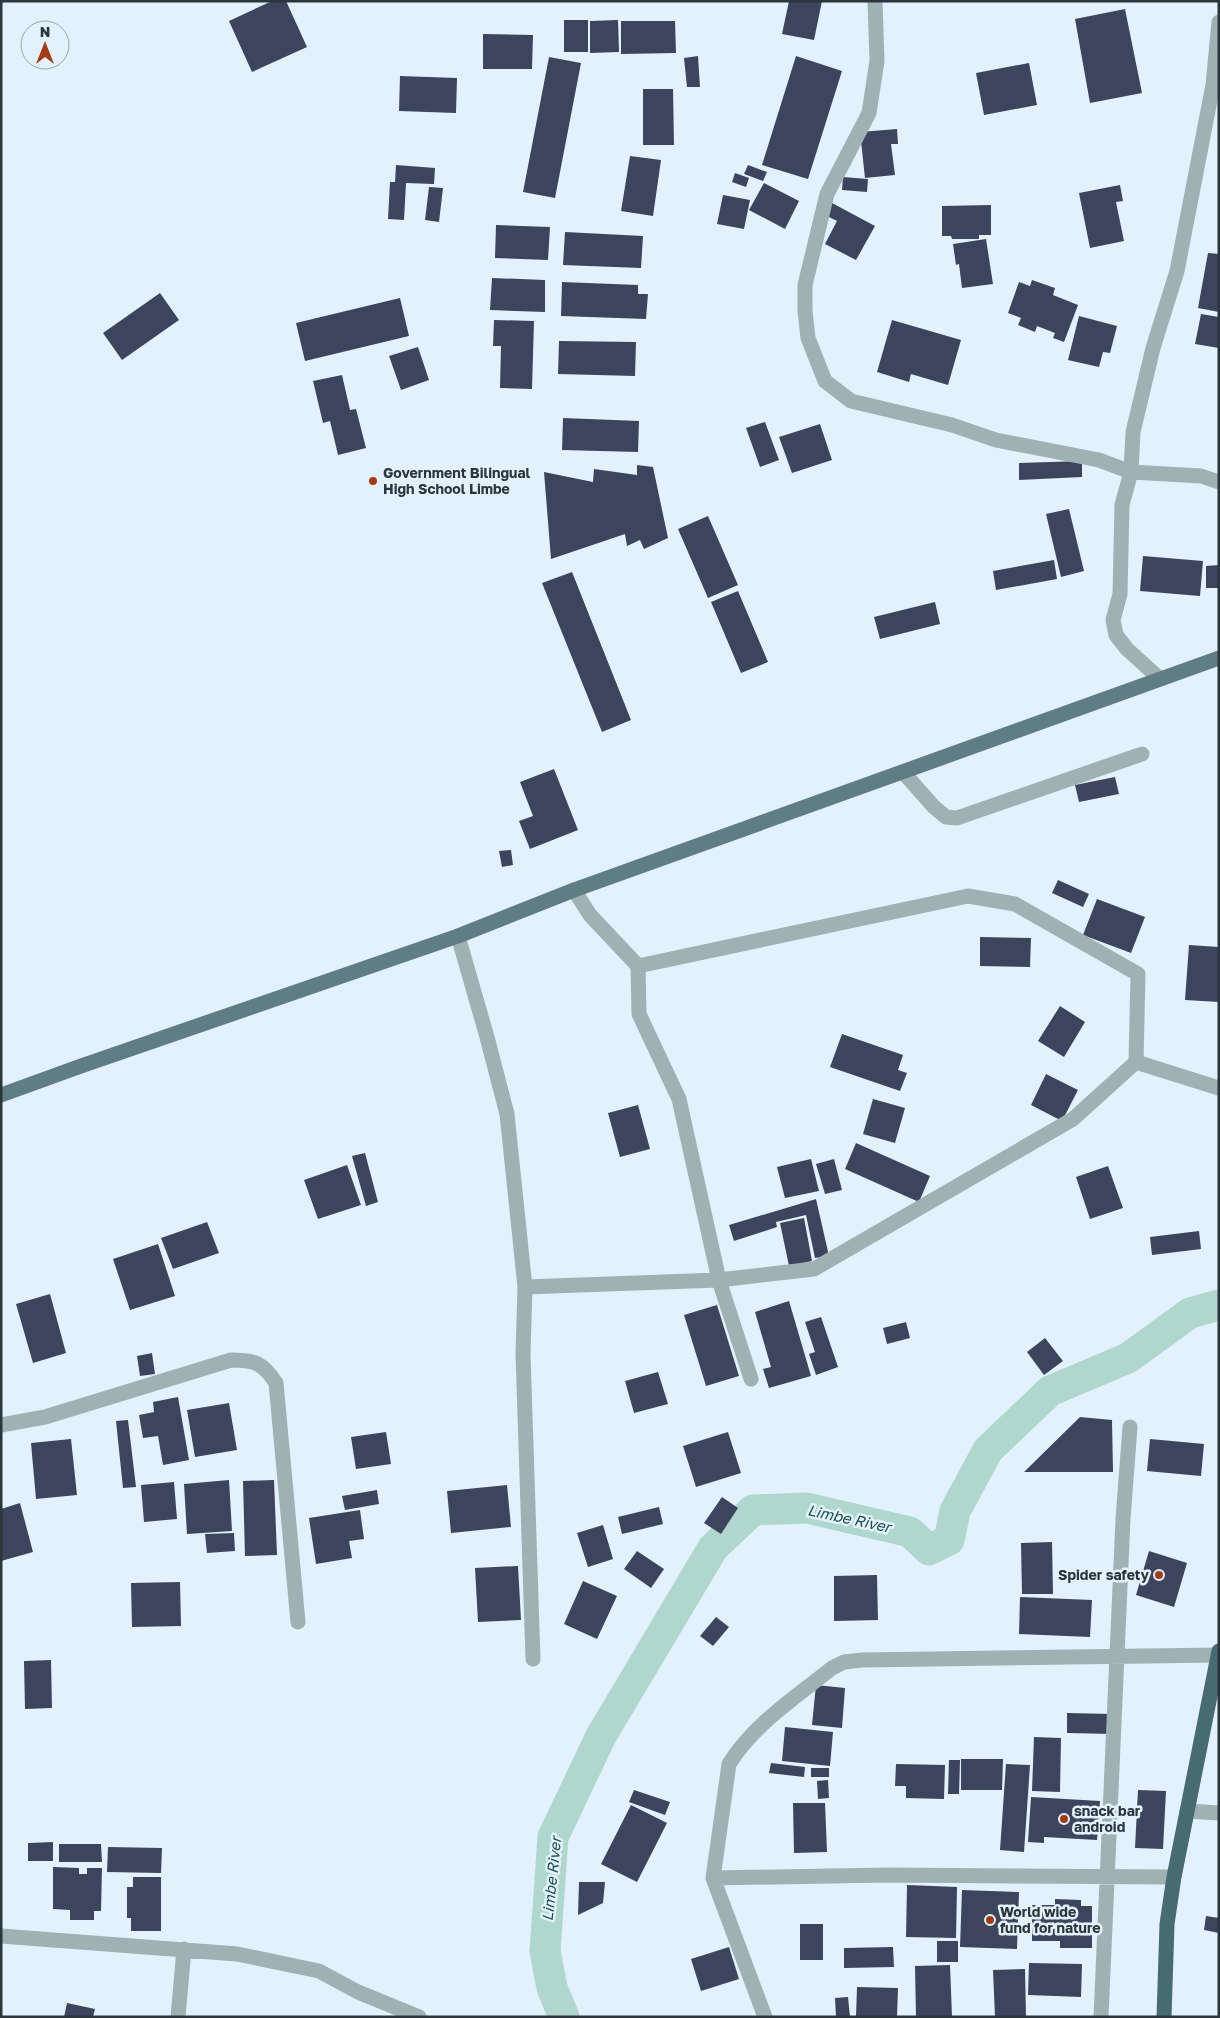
<svg xmlns="http://www.w3.org/2000/svg" width="1220" height="2018" font-family="'Golos Text',sans-serif">
<style>
.lines{fill:none;stroke-linecap:round;stroke-linejoin:round}
.river{stroke:#b0d7cd;stroke-width:31}
.building{fill:#3d445d}
.minor{stroke:#a0b1b4;stroke-width:15}
.major{stroke:#5e7e83;stroke-width:15}
.highway{stroke:#466b71;stroke-width:15}
.poi-dot{fill:#a23c13;stroke:#e3f1fc;stroke-width:2}
.labels{text-anchor:middle;stroke-width:5;stroke-linejoin:round;paint-order:stroke}
.poi-label{font-size:14px;font-weight:bold;fill:#2b353c;stroke:#e3f1fc;text-anchor:start}
.water-label{font-size:15px;font-style:italic;fill:#1a5045;stroke:#e3f1fc}
</style>
<rect width="100%" height="100%" fill="#e3f1fc"/>
<g class="lines">
<path class="river" d="M 564,2017 L 552,1988 L 545,1951 L 553,1837 L 601,1736 L 713,1548 L 753,1510 L 807,1508 L 910,1532 L 929,1550 L 949,1540 L 955,1511 L 988,1450 L 1050,1391 L 1128,1358 L 1190,1313 L 1219,1305"/>
</g>
<path class="building" d="M 272,1 L 286,1 L 307,47 L 252,72 L 229,21 Z
M 789,1 L 822,1 L 814,40 L 782,34 Z
M 1125,9 L 1142,93 L 1090,103 L 1075,19 Z
M 564,20 L 588,20 L 588,52 L 564,52 Z
M 618,20 L 619,52 L 590,53 L 590,21 Z
M 621,21 L 675,21 L 676,53 L 621,54 Z
M 483,34 L 533,35 L 532,69 L 483,69 Z
M 698,56 L 700,87 L 687,87 L 684,58 Z
M 796,56 L 842,71 L 808,179 L 762,165 Z
M 549,57 L 581,63 L 555,198 L 523,192 Z
M 1029,63 L 1037,105 L 984,115 L 976,73 Z
M 400,76 L 457,78 L 456,113 L 399,111 Z
M 643,89 L 673,89 L 674,145 L 643,145 Z
M 897,129 L 898,144 L 891,144 L 895,175 L 865,178 L 860,132 Z
M 630,156 L 661,160 L 653,216 L 621,211 Z
M 396,165 L 435,168 L 434,184 L 406,183 L 404,220 L 388,219 L 390,182 L 395,182 Z
M 748,165 L 767,172 L 763,181 L 744,174 Z
M 735,173 L 749,178 L 746,187 L 732,182 Z
M 843,177 L 868,179 L 867,192 L 842,190 Z
M 764,183 L 799,201 L 785,229 L 749,210 Z
M 1120,185 L 1123,201 L 1116,202 L 1124,241 L 1090,248 L 1079,193 Z
M 429,187 L 443,188 L 439,222 L 425,220 Z
M 723,195 L 750,200 L 744,229 L 717,224 Z
M 832,203 L 875,226 L 856,260 L 825,244 L 837,221 L 825,215 Z
M 991,205 L 991,235 L 979,235 L 979,239 L 952,239 L 951,236 L 942,236 L 942,206 Z
M 496,225 L 550,227 L 548,260 L 495,258 Z
M 565,232 L 643,236 L 641,268 L 563,265 Z
M 986,239 L 993,284 L 962,288 L 959,264 L 956,265 L 953,244 Z
M 1208,253 L 1219,254 L 1219,312 L 1198,308 Z
M 492,278 L 545,280 L 545,312 L 490,310 Z
M 1032,280 L 1055,288 L 1053,295 L 1078,305 L 1064,342 L 1053,338 L 1055,333 L 1037,326 L 1035,332 L 1018,325 L 1021,318 L 1008,313 L 1019,282 L 1030,286 Z
M 562,282 L 638,285 L 638,294 L 648,294 L 646,319 L 561,316 Z
M 160,293 L 179,320 L 122,360 L 103,333 Z
M 400,298 L 409,336 L 305,361 L 296,323 Z
M 1201,314 L 1219,317 L 1219,348 L 1195,344 Z
M 1079,316 L 1117,326 L 1110,353 L 1103,352 L 1099,367 L 1068,360 Z
M 494,320 L 534,321 L 532,389 L 500,388 L 501,346 L 493,346 Z
M 892,320 L 961,340 L 948,385 L 911,374 L 909,382 L 877,372 Z
M 559,341 L 636,342 L 635,376 L 558,374 Z
M 418,347 L 429,380 L 401,390 L 389,356 Z
M 342,375 L 350,410 L 356,409 L 366,448 L 338,455 L 330,421 L 323,423 L 313,381 Z
M 563,418 L 639,421 L 638,452 L 562,450 Z
M 765,422 L 779,460 L 760,467 L 746,428 Z
M 820,424 L 832,460 L 792,473 L 779,437 Z
M 1082,461 L 1082,477 L 1019,480 L 1019,463 Z
M 637,465 L 653,467 L 668,538 L 644,549 L 640,540 L 627,546 L 625,534 L 551,559 L 544,472 L 593,482 L 594,469 L 637,475 Z
M 1069,509 L 1084,571 L 1061,577 L 1046,514 Z
M 708,516 L 738,585 L 708,598 L 678,529 Z
M 1143,556 L 1203,561 L 1200,596 L 1140,591 Z
M 1054,560 L 1057,579 L 996,590 L 993,571 Z
M 1219,565 L 1219,588 L 1206,588 L 1206,566 Z
M 572,572 L 631,720 L 602,732 L 542,583 Z
M 738,591 L 768,662 L 741,673 L 711,602 Z
M 935,602 L 940,624 L 880,639 L 874,617 Z
M 554,769 L 578,830 L 530,849 L 519,821 L 533,816 L 520,782 Z
M 1115,777 L 1119,794 L 1079,802 L 1075,785 Z
M 511,850 L 513,865 L 502,867 L 499,851 Z
M 1058,880 L 1089,894 L 1083,907 L 1052,893 Z
M 1097,899 L 1145,917 L 1131,953 L 1083,935 Z
M 980,937 L 1031,938 L 1030,967 L 980,966 Z
M 1189,945 L 1219,947 L 1219,1002 L 1185,1000 Z
M 1060,1006 L 1085,1022 L 1064,1057 L 1038,1041 Z
M 842,1034 L 903,1055 L 898,1070 L 907,1073 L 900,1091 L 830,1067 Z
M 1046,1074 L 1078,1090 L 1062,1121 L 1031,1105 Z
M 873,1099 L 905,1108 L 895,1143 L 863,1134 Z
M 638,1105 L 650,1149 L 620,1157 L 608,1113 Z
M 856,1143 L 930,1176 L 919,1202 L 845,1169 Z
M 365,1153 L 378,1202 L 366,1206 L 352,1156 Z
M 811,1159 L 819,1191 L 785,1198 L 777,1167 Z
M 834,1159 L 842,1190 L 825,1194 L 816,1164 Z
M 347,1165 L 361,1205 L 318,1219 L 304,1180 Z
M 1108,1166 L 1123,1208 L 1090,1219 L 1076,1177 Z
M 816,1199 L 829,1256 L 815,1258 L 806,1215 L 776,1222 L 777,1227 L 734,1241 L 729,1225 Z
M 804,1218 L 812,1261 L 789,1266 L 780,1223 Z
M 207,1222 L 219,1253 L 173,1269 L 161,1238 Z
M 1199,1231 L 1201,1249 L 1152,1255 L 1150,1237 Z
M 158,1244 L 175,1296 L 130,1310 L 113,1259 Z
M 50,1294 L 66,1353 L 33,1363 L 16,1304 Z
M 789,1301 L 811,1376 L 769,1388 L 763,1369 L 771,1367 L 755,1312 Z
M 717,1305 L 739,1376 L 706,1386 L 684,1315 Z
M 821,1317 L 838,1367 L 816,1375 L 809,1354 L 815,1352 L 805,1322 Z
M 906,1322 L 910,1338 L 887,1344 L 883,1328 Z
M 1045,1338 L 1063,1361 L 1044,1375 L 1027,1352 Z
M 152,1353 L 155,1374 L 140,1376 L 137,1356 Z
M 658,1372 L 668,1404 L 634,1413 L 625,1381 Z
M 178,1397 L 189,1460 L 163,1465 L 158,1436 L 143,1438 L 139,1415 L 154,1412 L 153,1402 Z
M 229,1403 L 237,1450 L 195,1457 L 187,1410 Z
M 1080,1417 L 1112,1420 L 1113,1472 L 1024,1472 Z
M 128,1420 L 136,1487 L 123,1488 L 116,1421 Z
M 386,1432 L 391,1464 L 356,1469 L 351,1437 Z
M 728,1432 L 741,1473 L 696,1487 L 683,1446 Z
M 71,1439 L 77,1495 L 36,1499 L 31,1443 Z
M 1150,1439 L 1204,1444 L 1201,1476 L 1147,1471 Z
M 229,1480 L 232,1531 L 187,1534 L 184,1484 Z
M 274,1480 L 277,1555 L 245,1556 L 243,1481 Z
M 174,1482 L 177,1519 L 144,1522 L 141,1485 Z
M 507,1485 L 511,1527 L 451,1533 L 447,1491 Z
M 377,1490 L 379,1504 L 345,1510 L 342,1496 Z
M 722,1497 L 738,1508 L 721,1534 L 704,1523 Z
M 20,1503 L 33,1552 L 1,1561 L 1,1509 Z
M 659,1507 L 663,1524 L 622,1534 L 618,1517 Z
M 360,1510 L 364,1539 L 349,1541 L 352,1558 L 316,1564 L 309,1518 Z
M 603,1525 L 613,1559 L 588,1567 L 577,1533 Z
M 234,1533 L 235,1551 L 207,1553 L 205,1534 Z
M 1052,1542 L 1053,1594 L 1022,1594 L 1021,1543 Z
M 637,1551 L 664,1569 L 651,1588 L 624,1569 Z
M 1149,1551 L 1187,1563 L 1174,1607 L 1136,1595 Z
M 518,1566 L 521,1620 L 478,1622 L 475,1568 Z
M 877,1575 L 878,1620 L 834,1621 L 834,1576 Z
M 583,1581 L 617,1596 L 597,1639 L 564,1624 Z
M 180,1582 L 181,1626 L 132,1627 L 131,1583 Z
M 1020,1597 L 1092,1600 L 1090,1637 L 1019,1634 Z
M 716,1617 L 729,1627 L 713,1646 L 700,1636 Z
M 51,1660 L 52,1708 L 25,1709 L 24,1661 Z
M 816,1685 L 845,1688 L 842,1728 L 812,1725 Z
M 1067,1713 L 1113,1714 L 1113,1734 L 1067,1733 Z
M 785,1727 L 833,1732 L 830,1766 L 782,1761 Z
M 1034,1737 L 1061,1738 L 1060,1792 L 1032,1791 Z
M 961,1759 L 1003,1759 L 1002,1790 L 961,1790 Z
M 949,1760 L 960,1760 L 959,1794 L 948,1794 Z
M 771,1763 L 805,1767 L 804,1777 L 769,1773 Z
M 896,1764 L 945,1765 L 944,1799 L 906,1798 L 906,1786 L 895,1786 Z
M 1006,1764 L 1030,1765 L 1024,1852 L 1000,1850 Z
M 811,1768 L 829,1768 L 829,1777 L 811,1777 Z
M 828,1780 L 829,1798 L 818,1799 L 817,1781 Z
M 634,1790 L 670,1802 L 665,1815 L 629,1802 Z
M 1138,1790 L 1166,1791 L 1163,1849 L 1135,1848 Z
M 1031,1797 L 1100,1801 L 1097,1840 L 1044,1837 L 1044,1843 L 1028,1842 Z
M 793,1803 L 825,1803 L 827,1852 L 794,1853 Z
M 631,1805 L 667,1823 L 637,1882 L 601,1864 Z
M 53,1842 L 53,1861 L 28,1861 L 28,1843 Z
M 59,1844 L 101,1844 L 102,1862 L 59,1862 Z
M 108,1847 L 162,1848 L 161,1873 L 107,1872 Z
M 53,1867 L 79,1868 L 79,1874 L 87,1874 L 87,1868 L 102,1868 L 101,1911 L 94,1911 L 94,1920 L 70,1920 L 70,1910 L 53,1909 Z
M 133,1877 L 161,1877 L 161,1931 L 131,1931 L 131,1918 L 127,1918 L 127,1887 L 133,1887 Z
M 579,1882 L 605,1882 L 603,1903 L 578,1915 Z
M 907,1885 L 957,1887 L 956,1938 L 906,1937 Z
M 962,1890 L 1019,1892 L 1017,1949 L 960,1947 Z
M 1055,1899 L 1081,1900 L 1081,1906 L 1092,1906 L 1092,1948 L 1060,1948 L 1060,1941 L 1032,1941 L 1032,1905 L 1055,1905 Z
M 1206,1916 L 1219,1918 L 1219,1933 L 1204,1930 Z
M 800,1924 L 823,1924 L 823,1960 L 800,1960 Z
M 937,1941 L 958,1941 L 958,1962 L 937,1962 Z
M 729,1947 L 739,1979 L 701,1991 L 691,1959 Z
M 893,1947 L 894,1967 L 844,1968 L 844,1948 Z
M 1029,1963 L 1082,1964 L 1081,1997 L 1028,1995 Z
M 950,1965 L 952,2017 L 916,2017 L 915,1966 Z
M 1025,1969 L 1026,2017 L 995,2017 L 993,1970 Z
M 857,1987 L 898,1988 L 897,2017 L 856,2017 Z
M 848,1997 L 850,2017 L 836,2017 L 835,1998 Z
M 67,2003 L 95,2009 L 93,2017 L 64,2017 Z"/>
<g class="lines">
<path class="minor" d="M 875,1 L 877,61 L 869,113 L 827,194 L 805,285 L 805,311 L 808,338 L 825,381 L 851,401 L 952,425 L 996,440 L 1099,460 L 1131,472 L 1201,476 L 1219,482
M 1160,679 L 1127,649 L 1116,635 L 1113,620 L 1120,594 L 1122,505 L 1131,472 L 1133,432 L 1153,348 L 1177,271 L 1213,85 L 1219,22
M 903,772 L 934,807 L 946,817 L 957,818 L 1142,754
M 574,890 L 590,915 L 638,966 L 968,896 L 1015,904 L 1138,974 L 1136,1062 L 1219,1088
M 458,936 L 487,1037 L 507,1114 L 525,1287 L 523,1354 L 533,1659
M 638,966 L 639,1014 L 679,1099 L 719,1280 L 814,1269 L 1073,1119 L 1136,1062
M 525,1287 L 719,1280 L 751,1379
M 1,1425 L 45,1417 L 231,1360 C 255,1360 263,1363 276,1383 L 298,1622
M 1187,1811 L 1219,1813
M 713,1878 L 729,1764 C 754,1724 796,1697 832,1668 L 844,1662 L 862,1660 L 1219,1655
M 1,1936 L 237,1954 L 319,1971 L 358,1992 L 419,2017
M 178,2017 L 184,1949
M 765,2017 L 713,1878 L 887,1875 L 1174,1877
M 1101,2017 L 1123,1519 L 1130,1427"/>
<path class="major" d="M 1,1095 L 81,1066 L 458,936 L 574,890 L 1219,658"/>
<path class="highway" d="M 1164,2017 L 1167,1924 L 1174,1877 L 1219,1651"/>
</g>
<g class="poi-dot">
<circle cx="373" cy="481" r="5"/>
<circle cx="1159" cy="1575" r="5"/>
<circle cx="1064" cy="1819" r="5"/>
<circle cx="990" cy="1920" r="5"/>
</g>
<g class="labels">
<g class="poi-label">
<text x="383" y="478">Government Bilingual<tspan x="383" dy="16">High School Limbe</tspan></text>
<text x="1149" y="1580" text-anchor="end">Spider safety</text>
<text x="1074" y="1816">snack bar<tspan x="1074" dy="16">android</tspan></text>
<text x="1000" y="1917">World wide<tspan x="1000" dy="16">fund for nature</tspan></text>
</g>
<g class="water-label">
<text transform="translate(849 1519) rotate(12)" y="5">Limbe River</text>
<text transform="translate(552 1879) rotate(-84)" y="5">Limbe River</text>
</g>
</g>
<rect width="1220" height="2018" fill="none" stroke="#2b353c" stroke-width="5"/>
<g transform="translate(45 45)"><circle r="24" fill="#e3f1fc" stroke="#99a6af"/>
<path d="M0-4L9 19L0 12L-9 19Z" fill="#a23c13"/>
<text y="-8" font-size="14" font-weight="bold" text-anchor="middle" fill="#2b353c">N</text>
</g>
</svg>
